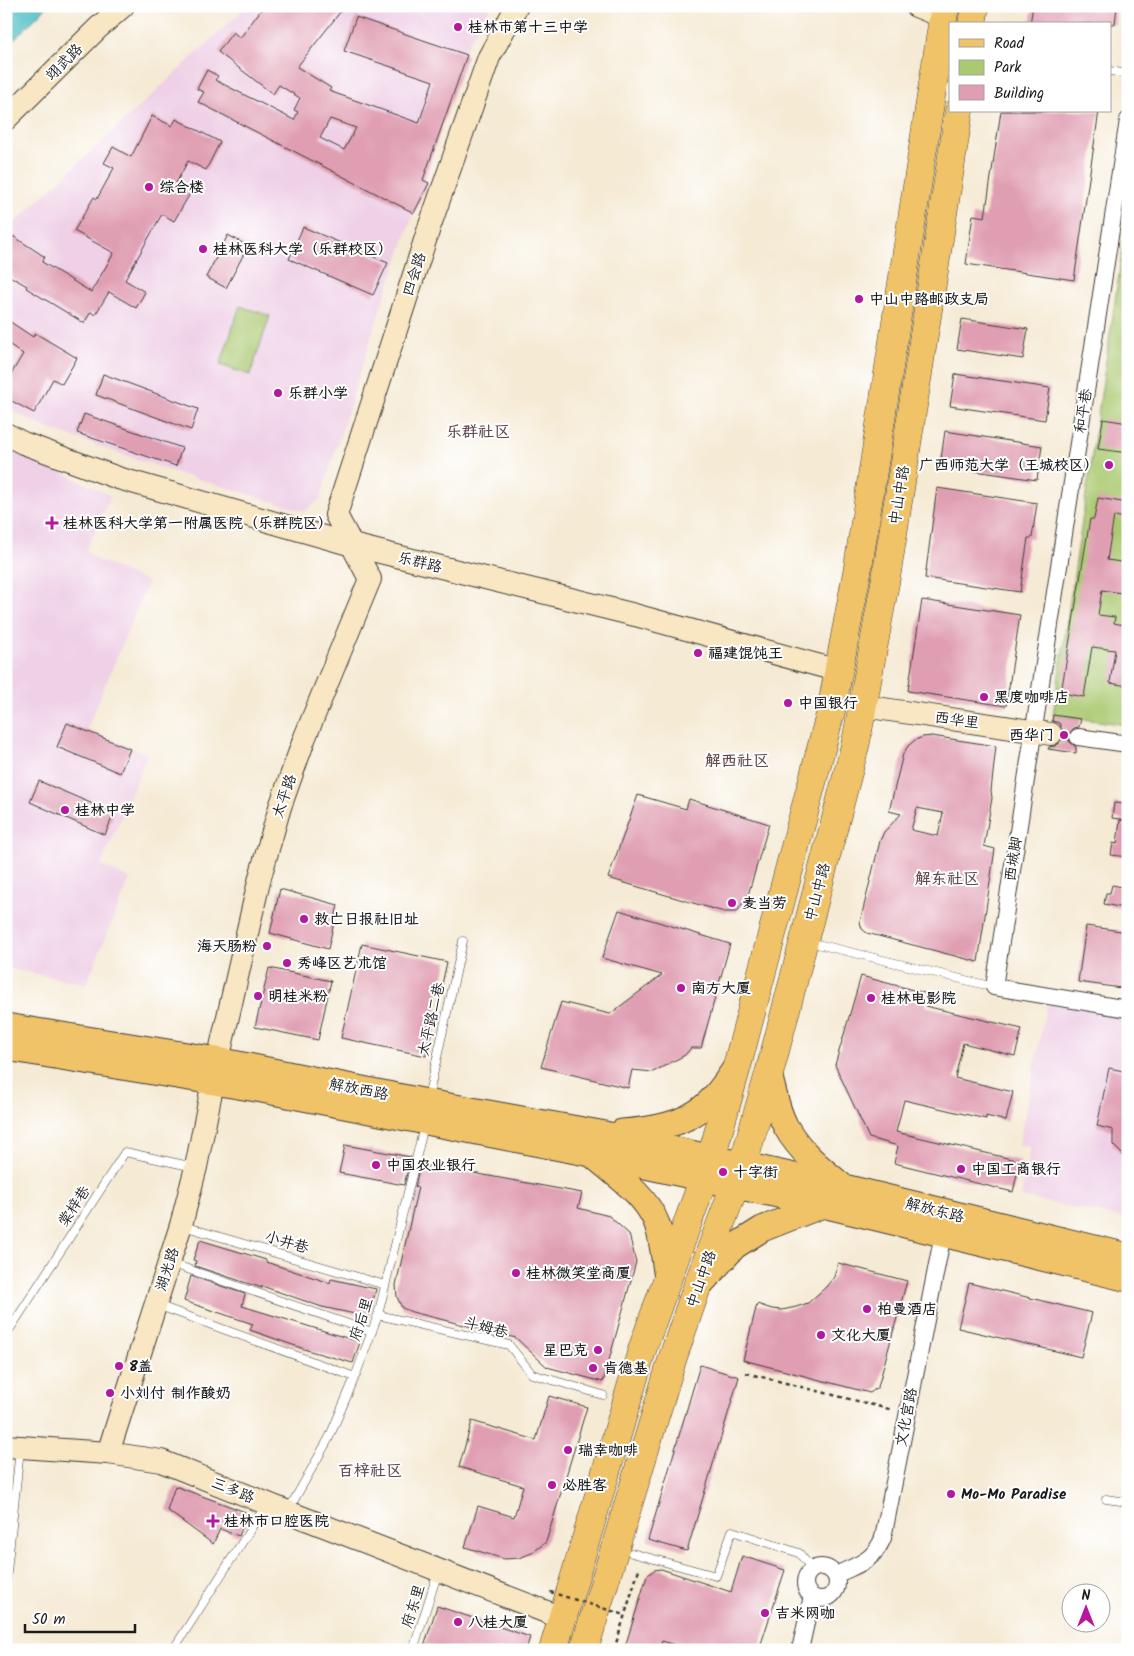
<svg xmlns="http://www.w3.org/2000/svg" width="1134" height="1656" font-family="Kalam,'LXGW WenKai TC',sans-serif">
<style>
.built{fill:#efd0e6}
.green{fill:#aac971;stroke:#637246}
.water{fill:#50bfc5;stroke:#366e70}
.building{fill:#e09eb2;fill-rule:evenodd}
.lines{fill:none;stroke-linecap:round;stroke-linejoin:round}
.street-tunnel{stroke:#d4cbb8;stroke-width:16;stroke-dasharray:16 8;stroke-linecap:butt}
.lane-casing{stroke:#3d3b38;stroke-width:9}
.street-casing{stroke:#3d3b38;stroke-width:18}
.secondary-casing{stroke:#3d3b38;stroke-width:24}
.primary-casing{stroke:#3d3b38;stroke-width:27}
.highway-casing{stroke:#3d3b38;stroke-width:29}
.path{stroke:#3d3b38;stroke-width:2.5;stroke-dasharray:4 4;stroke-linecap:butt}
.lane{stroke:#fff;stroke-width:8}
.street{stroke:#fff;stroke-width:16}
.secondary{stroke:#f9e7c3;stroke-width:22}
.primary{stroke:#f1c369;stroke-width:25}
.highway{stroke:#f1c369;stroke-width:28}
.path-bridge{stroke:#3d3b38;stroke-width:2.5;stroke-dasharray:4 4;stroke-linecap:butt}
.poi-dot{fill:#b5179e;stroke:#fff;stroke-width:2}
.labels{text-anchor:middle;stroke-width:4;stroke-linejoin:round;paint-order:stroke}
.poi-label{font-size:15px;font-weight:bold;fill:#1c1c1c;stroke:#fff;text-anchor:start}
.street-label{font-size:15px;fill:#1c1c1c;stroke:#fff}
.neighbourhood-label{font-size:16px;font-weight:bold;fill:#614a50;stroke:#fff}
</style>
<rect width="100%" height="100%" fill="#fff"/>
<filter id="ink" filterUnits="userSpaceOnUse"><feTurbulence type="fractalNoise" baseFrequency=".02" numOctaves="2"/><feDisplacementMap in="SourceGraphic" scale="10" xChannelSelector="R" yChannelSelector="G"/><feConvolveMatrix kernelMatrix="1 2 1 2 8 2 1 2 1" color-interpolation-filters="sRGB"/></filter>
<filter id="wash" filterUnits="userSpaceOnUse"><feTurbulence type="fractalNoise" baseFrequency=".0096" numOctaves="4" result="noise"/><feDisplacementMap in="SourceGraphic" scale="20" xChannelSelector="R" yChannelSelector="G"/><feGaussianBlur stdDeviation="1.12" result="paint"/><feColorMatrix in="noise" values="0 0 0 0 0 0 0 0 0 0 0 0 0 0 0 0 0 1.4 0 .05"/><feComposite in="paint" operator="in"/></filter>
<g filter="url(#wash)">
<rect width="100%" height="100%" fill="#f5ead4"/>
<path class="built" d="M 247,6 L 408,6 L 442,30 L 411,6 L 491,6 L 466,47 L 427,174 L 379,313 L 320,499 L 305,511 L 174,472 L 46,428 L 6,407 L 6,231 Z
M 6,445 L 111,496 L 86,550 L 95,559 L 148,582 L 87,729 L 147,755 L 101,865 L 130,879 L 86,984 L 6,968 Z
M 1047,1003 L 1128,1014 L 1128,1219 L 1021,1197 L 1030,1147 L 1019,1145 Z"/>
<path class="green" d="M 1128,214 L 1128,725 L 1053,715 Z
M 240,306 L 270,316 L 250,375 L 220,365 Z"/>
<path class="water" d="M 6,6 L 48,6 L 6,47 Z"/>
<g id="blocks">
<path class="building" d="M 264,6 L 334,6 L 341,11 L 297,67 L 331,88 L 329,91 L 419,123 L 433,81 L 344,51 L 356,17 L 467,55 L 423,180 L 429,183 L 414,213 L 198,102 L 204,92 L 197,89 L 207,70 L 218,76 L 215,80 L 294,120 L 298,112 L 294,110 L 300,98 L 279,85 L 273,94 L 218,52 L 233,32 L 240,38 ZM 330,119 L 356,128 L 344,150 L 320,138 Z
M 1033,6 L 1117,6 L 1115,24 L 1030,24 Z
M 1001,111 L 1099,111 L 1074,280 L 966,264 L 973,215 L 985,217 Z
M 152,116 L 172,126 L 176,119 L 220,142 L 206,170 L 188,161 L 176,183 L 191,192 L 174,221 L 162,214 L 125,280 L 145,292 L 136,308 L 109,292 L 95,315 L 91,312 L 84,323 L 26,288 L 27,286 L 6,274 L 6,246 L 13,236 L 45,257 L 42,262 L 91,292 L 114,253 L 74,231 L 94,197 L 97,199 L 114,168 L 104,163 L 113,147 L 131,157 Z
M 303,227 L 388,263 L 373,295 L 289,259 Z
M 228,235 L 248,246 L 226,288 L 206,277 Z
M 6,319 L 33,337 L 35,333 L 77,358 L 62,384 L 53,379 L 34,413 L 6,398 L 6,374 L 10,376 L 23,354 L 6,342 Z
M 962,319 L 1028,329 L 1023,359 L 957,349 Z
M 103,374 L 198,409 L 191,430 L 96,395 Z
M 955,374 L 1050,388 L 1045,420 L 950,406 Z
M 84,414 L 182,448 L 176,466 L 77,433 Z
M 1103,419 L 1128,423 L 1128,453 L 1098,449 Z
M 945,431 L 1042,446 L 1037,480 L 940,466 Z
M 937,488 L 1037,503 L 1032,538 L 1028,538 L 1020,592 L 925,578 Z
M 1098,498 L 1128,503 L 1126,518 L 1114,516 L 1107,560 L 1128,563 L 1128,594 L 1102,590 L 1098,615 L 1115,617 L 1114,623 L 1128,626 L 1128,686 L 1110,683 L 1115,650 L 1092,647 L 1084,697 L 1061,693 L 1090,519 L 1094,519 Z
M 922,600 L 1020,615 L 1006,706 L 908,691 Z
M 1053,715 L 1081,719 L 1079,727 L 1074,728 L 1068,735 L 1069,741 L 1076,747 L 1076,753 L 1048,749 L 1049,747 L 1055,746 L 1061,742 L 1064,736 L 1063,729 L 1059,723 L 1052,721 Z
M 67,723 L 130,749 L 120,773 L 57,747 Z
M 932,736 L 996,746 L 991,791 L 992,798 L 984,846 L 995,849 L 978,962 L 867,933 L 862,929 L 860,922 L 880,841 L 884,832 L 901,814 L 889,811 L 903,754 L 908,746 L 915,740 L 923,737 ZM 917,808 L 943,813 L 938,836 L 911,830 Z
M 39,781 L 114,813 L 105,835 L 30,802 Z
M 638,795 L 686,809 L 689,799 L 769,824 L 748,895 L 737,912 L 724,912 L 608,878 Z
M 1114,803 L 1128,804 L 1128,820 L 1112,818 Z
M 1120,820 L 1128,821 L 1128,857 L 1111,855 L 1113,843 L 1117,844 Z
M 1112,885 L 1128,888 L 1128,909 L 1104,904 L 1106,893 L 1110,893 Z
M 280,889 L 338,905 L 328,949 L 270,933 Z
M 619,910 L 730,944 L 701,1048 L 691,1048 L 685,1055 L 653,1072 L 632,1070 L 628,1088 L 541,1067 L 561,1002 L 610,1014 L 662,975 L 602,958 Z
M 1086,926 L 1128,932 L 1128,989 L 1078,982 Z
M 362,944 L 447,962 L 426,1056 L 341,1038 Z
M 269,968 L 331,981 L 318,1040 L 255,1027 Z
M 861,976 L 928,994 L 925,1006 L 1022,1029 L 1015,1056 L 963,1043 L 955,1078 L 1013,1092 L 1006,1121 L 986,1116 L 986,1119 L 904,1100 L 896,1132 L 1020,1161 L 1013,1192 L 894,1163 L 898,1146 L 869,1138 L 835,1065 Z
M 1109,1068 L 1128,1072 L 1128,1160 L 1113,1145 L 1113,1130 L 1097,1126 Z
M 345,1145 L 411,1157 L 404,1185 L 339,1173 Z
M 429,1165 L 582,1193 L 578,1208 L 609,1216 L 629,1234 L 636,1262 L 603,1382 L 547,1367 L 516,1338 L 412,1312 L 402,1308 L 397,1297 L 396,1285 L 418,1187 L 415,1187 L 418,1173 Z
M 200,1240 L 266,1260 L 266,1262 L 330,1283 L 331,1279 L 376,1289 L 369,1317 L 322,1307 L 262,1286 L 262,1288 L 195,1266 L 196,1261 L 193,1260 Z
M 838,1263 L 907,1281 L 878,1387 L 870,1393 L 743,1360 L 757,1304 L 772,1309 L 782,1310 L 796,1307 L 808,1303 L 826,1287 L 834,1277 Z
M 191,1276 L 245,1294 L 242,1306 L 360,1342 L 353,1363 L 310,1351 L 250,1330 L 253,1324 L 184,1301 Z
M 969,1283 L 1092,1313 L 1081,1357 L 958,1328 Z
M 700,1365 L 739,1377 L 687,1551 L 648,1540 Z
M 549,1396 L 587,1407 L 546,1542 L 532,1553 L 519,1558 L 504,1559 L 465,1547 L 478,1506 L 514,1517 L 523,1486 L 459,1467 L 472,1421 L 536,1440 Z
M 175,1486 L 248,1513 L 239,1536 L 220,1529 L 213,1544 L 167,1510 Z
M 742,1556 L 785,1570 L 759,1650 L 690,1650 L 662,1641 L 659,1650 L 624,1650 L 647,1576 L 654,1570 L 661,1569 L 731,1592 Z
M 437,1606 L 530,1637 L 526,1650 L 423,1650 Z"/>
</g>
</g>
<g filter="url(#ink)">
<use href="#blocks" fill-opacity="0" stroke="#3d3b38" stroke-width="1"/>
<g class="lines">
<path class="street-tunnel" d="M 1051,734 L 1078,737"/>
<defs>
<path id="lane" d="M 1110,71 L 1128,74
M 809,942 L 994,987
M 428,1098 L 463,941
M 183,1226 L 385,1285
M 170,1263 L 372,1332
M 157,1305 L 355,1377
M 378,1315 L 509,1345 L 532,1374 L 603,1395
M 6,1335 L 125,1152 L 194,1167
M 1106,1499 L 1128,1502
M 289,1509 L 329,1438 L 355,1377 L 378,1315 L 424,1126
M 632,1553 L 716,1576 L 732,1531 L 799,1553 L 812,1569
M 6,1581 L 20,1449
M 173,1650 L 266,1505
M 413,1650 L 438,1572"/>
<path id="street" d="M 1128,120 L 994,987 L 1128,1009
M 1078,737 L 1128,744
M805 1583a16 16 0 1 1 32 0a16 16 0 1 1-32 0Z
M 836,1575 C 858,1564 873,1562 883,1538 L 943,1234
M 800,1650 L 812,1596"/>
<path id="secondary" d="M 916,6 L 943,17
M 6,119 L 98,28 L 123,6
M 6,434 L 23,443 L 118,478 L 352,545 L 635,615 L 839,671
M 863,706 L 1051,734
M 218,1060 L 260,877 L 280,807 L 305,737 L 370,579 L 336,515 L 430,225 L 489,57 L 517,6
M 6,1446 L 108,1453 L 161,1461 L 288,1512 L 562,1618
M 108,1453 L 181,1225 L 196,1167 L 213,1082"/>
<path id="primary" d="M 6,1026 L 218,1060 L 427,1102 L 600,1133 L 844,1187 L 1128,1256
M 6,1048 L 262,1090 L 591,1154 L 823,1205 L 1128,1279
M 769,1074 C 774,1092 777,1111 786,1127 C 799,1150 819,1167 840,1184
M 622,1132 C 651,1130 685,1125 707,1104 C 718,1094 726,1082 734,1070
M 595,1157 C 617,1176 646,1195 657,1224 C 663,1242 664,1260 667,1278
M 699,1286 L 735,1246 L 762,1229 L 823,1205"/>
<path id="highway" d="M 972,24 L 975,6
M 553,1650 L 643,1347 L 711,1158 L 737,1066 L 831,711 L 858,567 L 945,6
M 584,1650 L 673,1357 L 697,1287 L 743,1164 L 769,1074 L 856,742 L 887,572 L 959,111"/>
</defs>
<use href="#lane" class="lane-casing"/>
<use href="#street" class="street-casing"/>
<use href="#secondary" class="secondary-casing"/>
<use href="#primary" class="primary-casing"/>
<use href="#highway" class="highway-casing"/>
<path class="path" d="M 746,1373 L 893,1410
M 614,1650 L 639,1569"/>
<use href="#lane" class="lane"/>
<use href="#street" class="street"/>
<use href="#secondary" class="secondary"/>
<use href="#primary" class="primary"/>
<use href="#highway" class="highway"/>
<path class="path-bridge" d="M 550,1592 L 625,1615"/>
</g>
</g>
<g class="poi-dot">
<circle cx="458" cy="27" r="5"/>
<circle cx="149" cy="187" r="5"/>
<circle cx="203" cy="249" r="5"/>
<circle cx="859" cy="299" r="5"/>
<circle cx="278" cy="393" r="5"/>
<circle cx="1109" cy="465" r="5"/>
<path d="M49.5 515.5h5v5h5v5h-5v5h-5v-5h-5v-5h5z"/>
<circle cx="698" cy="653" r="5"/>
<circle cx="984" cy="697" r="5"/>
<circle cx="788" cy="703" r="5"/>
<circle cx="1064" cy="735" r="5"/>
<circle cx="65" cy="810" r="5"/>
<circle cx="732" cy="903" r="5"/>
<circle cx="304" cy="919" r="5"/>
<circle cx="267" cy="946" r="5"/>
<circle cx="287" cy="963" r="5"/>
<circle cx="681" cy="988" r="5"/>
<circle cx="258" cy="996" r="5"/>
<circle cx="871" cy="998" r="5"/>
<circle cx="376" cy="1165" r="5"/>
<circle cx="961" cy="1169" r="5"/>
<circle cx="723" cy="1172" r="5"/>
<circle cx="516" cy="1273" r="5"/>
<circle cx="867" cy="1309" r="5"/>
<circle cx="821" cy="1335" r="5"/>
<circle cx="598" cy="1350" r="5"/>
<circle cx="119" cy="1366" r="5"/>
<circle cx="593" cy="1368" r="5"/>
<circle cx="110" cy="1393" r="5"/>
<circle cx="568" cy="1450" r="5"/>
<circle cx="552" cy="1485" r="5"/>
<circle cx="951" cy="1494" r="5"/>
<path d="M210.5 1513.5h5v5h5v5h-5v5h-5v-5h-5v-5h5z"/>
<circle cx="765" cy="1613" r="5"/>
<circle cx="458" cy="1622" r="5"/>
</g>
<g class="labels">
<g class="poi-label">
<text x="468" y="32">桂林市第十三中学</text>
<text x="159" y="192">综合楼</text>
<text x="213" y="254">桂林医科大学（乐群校区）</text>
<text x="869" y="304">中山中路邮政支局</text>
<text x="288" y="398">乐群小学</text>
<text x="1099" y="470" text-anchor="end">广西师范大学（王城校区）</text>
<text x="63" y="528">桂林医科大学第一附属医院（乐群院区）</text>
<text x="708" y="658">福建馄饨王</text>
<text x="994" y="702">黑度咖啡店</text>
<text x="798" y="708">中国银行</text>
<text x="1054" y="740" text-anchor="end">西华门</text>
<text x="75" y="815">桂林中学</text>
<text x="742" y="908">麦当劳</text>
<text x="314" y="924">救亡日报社旧址</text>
<text x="257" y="951" text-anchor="end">海天肠粉</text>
<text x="297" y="968">秀峰区艺术馆</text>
<text x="691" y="993">南方大厦</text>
<text x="268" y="1001">明桂米粉</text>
<text x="881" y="1003">桂林电影院</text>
<text x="386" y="1170">中国农业银行</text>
<text x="971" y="1174">中国工商银行</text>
<text x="733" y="1177">十字街</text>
<text x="526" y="1278">桂林微笑堂商厦</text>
<text x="877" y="1314">柏曼酒店</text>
<text x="831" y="1340">文化大厦</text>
<text x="588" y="1355" text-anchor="end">星巴克</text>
<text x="129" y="1371">8盖</text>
<text x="603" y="1373">肯德基</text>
<text x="120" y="1398">小刘付 制作酸奶</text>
<text x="578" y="1455">瑞幸咖啡</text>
<text x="562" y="1490">必胜客</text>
<text x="961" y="1499">Mo-Mo Paradise</text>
<text x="224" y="1526">桂林市口腔医院</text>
<text x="775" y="1618">吉米网咖</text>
<text x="468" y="1627">八桂大厦</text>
</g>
<g class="street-label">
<text transform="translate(64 62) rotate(-45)" y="5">翊武路</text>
<text transform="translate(414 274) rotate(-72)" y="5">四会路</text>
<text transform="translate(1083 411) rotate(-81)" y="5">和平巷</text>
<text transform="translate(899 495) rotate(-81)" y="5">中山中路</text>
<text transform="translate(420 562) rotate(14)" y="5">乐群路</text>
<text transform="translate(957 720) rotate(8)" y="5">西华里</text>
<text transform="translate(284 796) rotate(-71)" y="5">太平路</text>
<text transform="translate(1013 859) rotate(-81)" y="5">西城脚</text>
<text transform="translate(817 892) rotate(-75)" y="5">中山中路</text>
<text transform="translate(431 1019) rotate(-77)" y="5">太平路二巷</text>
<text transform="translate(359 1089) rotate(11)" y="5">解放西路</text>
<text transform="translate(74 1206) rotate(-57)" y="5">棠梓巷</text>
<text transform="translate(935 1210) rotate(14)" y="5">解放东路</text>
<text transform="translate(287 1242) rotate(16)" y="5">小井巷</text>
<text transform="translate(167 1269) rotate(-72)" y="5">湖光路</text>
<text transform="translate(701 1279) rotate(-70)" y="5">中山中路</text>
<text transform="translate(361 1319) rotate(-72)" y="5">府后里</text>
<text transform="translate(486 1327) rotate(15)" y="5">斗姆巷</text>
<text transform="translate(906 1417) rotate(-79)" y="5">文化宫路</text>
<text transform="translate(233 1490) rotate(22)" y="5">三多路</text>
<text transform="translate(413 1606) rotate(-72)" y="5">府东里</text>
</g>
<g class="neighbourhood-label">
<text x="478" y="437">乐群社区</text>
<text x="737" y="766">解西社区</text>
<text x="947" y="884">解东社区</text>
<text x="370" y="1476">百梓社区</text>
</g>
</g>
<rect width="1134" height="1656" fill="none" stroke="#fff" stroke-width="25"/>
<rect x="949" y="22" width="162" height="90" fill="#ffffff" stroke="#a4a4a4"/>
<rect x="959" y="39" width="25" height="8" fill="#f1c369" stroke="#a4a4a4"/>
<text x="994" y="48" font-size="15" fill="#1c1c1c">Road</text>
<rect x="959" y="60" width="25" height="15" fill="#aac971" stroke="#a4a4a4"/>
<text x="994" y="72" font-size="15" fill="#1c1c1c">Park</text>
<rect x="959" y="85" width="25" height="15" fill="#e09eb2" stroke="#a4a4a4"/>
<text x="994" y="98" font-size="15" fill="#1c1c1c">Building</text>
<g transform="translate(1086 1608)"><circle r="24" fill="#ffffff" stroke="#a4a4a4"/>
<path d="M0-4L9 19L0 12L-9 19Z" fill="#b5179e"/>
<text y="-8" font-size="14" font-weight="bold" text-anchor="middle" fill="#1c1c1c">N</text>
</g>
<path d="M25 1624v8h110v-8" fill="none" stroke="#1c1c1c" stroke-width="2.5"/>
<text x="32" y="1624" font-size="15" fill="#1c1c1c" stroke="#ffffff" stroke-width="4" paint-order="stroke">50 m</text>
</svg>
